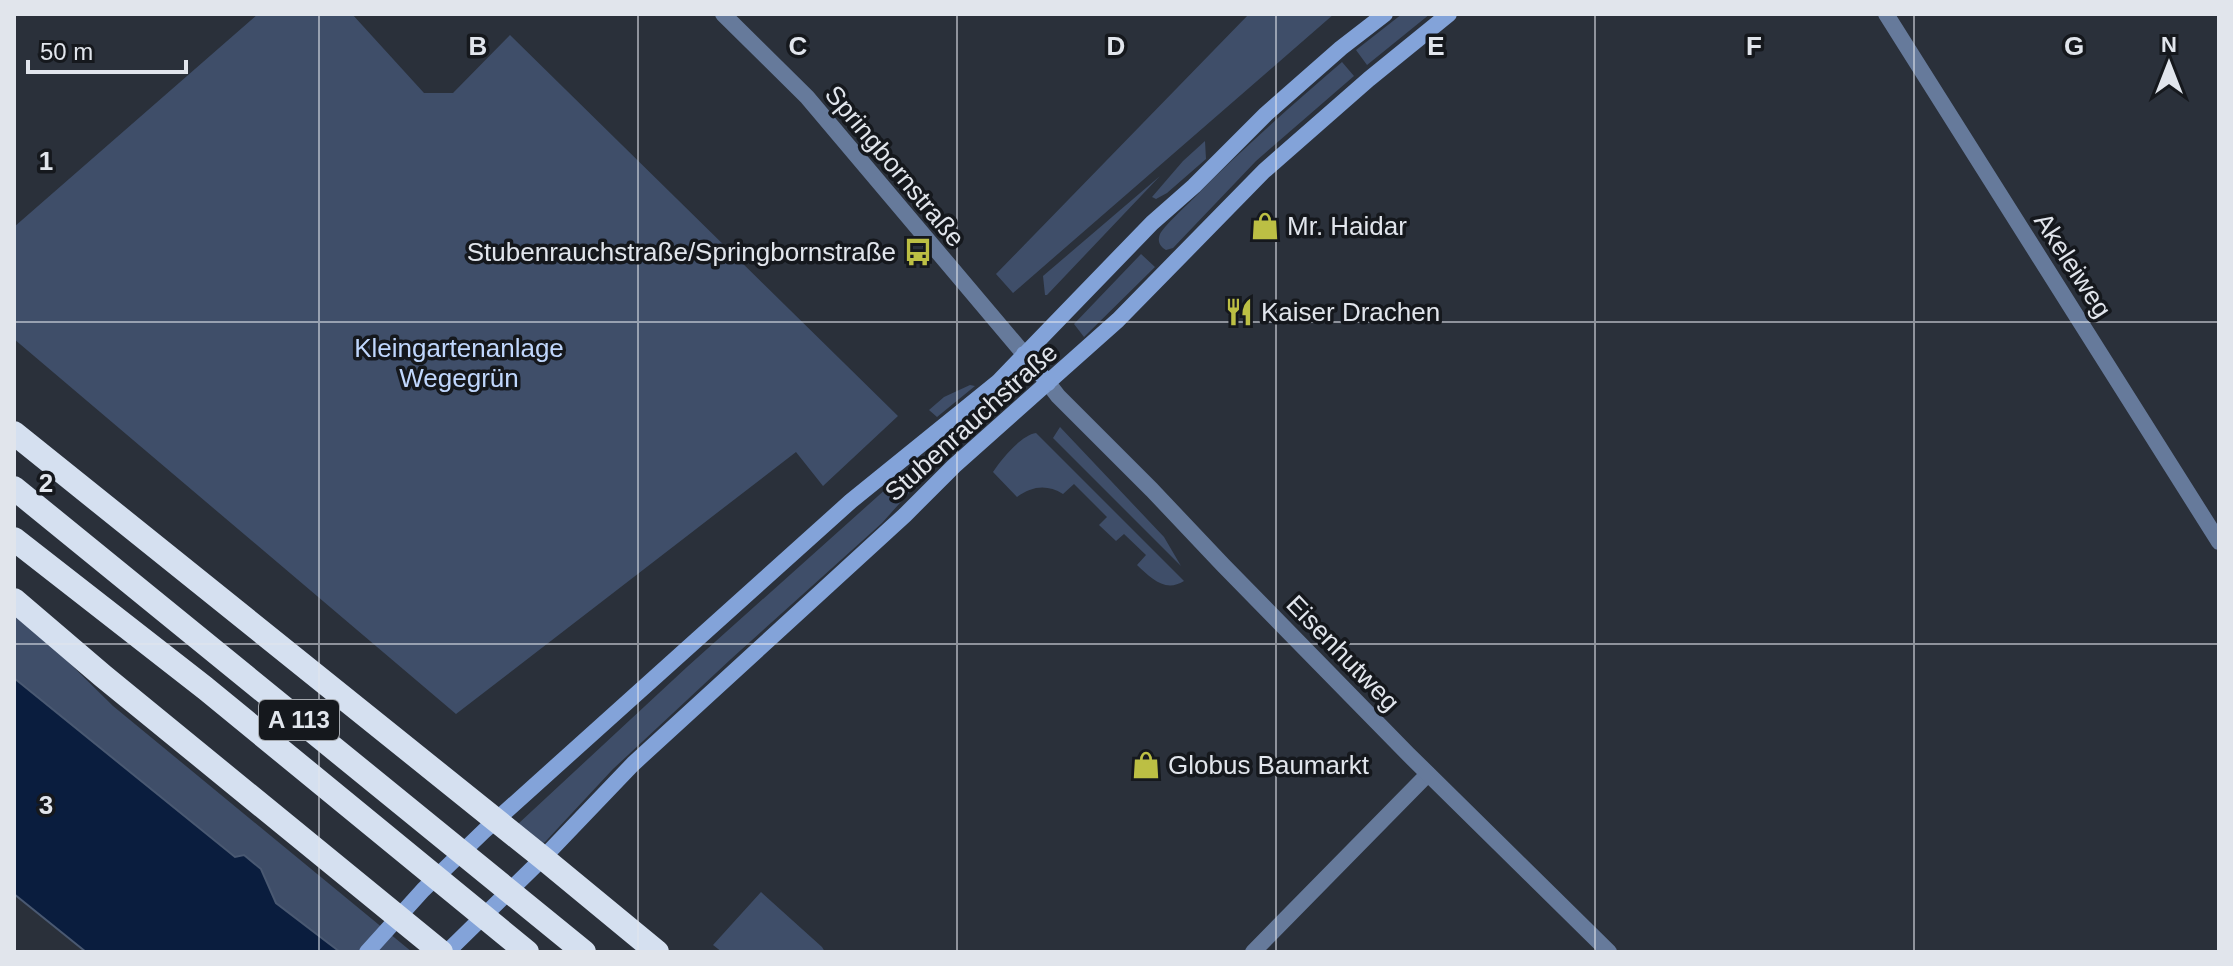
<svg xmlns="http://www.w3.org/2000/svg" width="2233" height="966" font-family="Arial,sans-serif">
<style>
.green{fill:#3f4e69}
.water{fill:#0a1d3e;stroke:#4a5972;stroke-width:2}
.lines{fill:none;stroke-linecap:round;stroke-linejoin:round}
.minor{stroke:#667a9b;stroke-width:16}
.tertiary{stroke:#667a9b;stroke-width:16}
.secondary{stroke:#83a3d9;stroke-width:16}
.motorway{stroke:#d5e0f0;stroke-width:24}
.grid{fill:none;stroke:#e1e5ec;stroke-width:2;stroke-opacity:0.55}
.labels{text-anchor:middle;stroke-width:7;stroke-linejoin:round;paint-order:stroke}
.shield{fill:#15181d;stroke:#a4a8ae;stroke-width:2}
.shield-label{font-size:24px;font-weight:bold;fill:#e1e5ec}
.street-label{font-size:26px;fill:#e1e5ec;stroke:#15181d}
.poi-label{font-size:26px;fill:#e1e5ec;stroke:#15181d;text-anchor:start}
.park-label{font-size:26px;fill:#c0d7fd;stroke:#15181d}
.grid-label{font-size:26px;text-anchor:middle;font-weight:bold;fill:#e1e5ec;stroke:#15181d;stroke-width:7;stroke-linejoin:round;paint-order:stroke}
</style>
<rect width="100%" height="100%" fill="#2a303a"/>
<path class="green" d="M 258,14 L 352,14 L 424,93 L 453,93 L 510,35 L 898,416 L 823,486 L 796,452 L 456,714 L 14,339 L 14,227 Z
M 1249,14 L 1334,14 L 1013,293 L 996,274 Z
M 1402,14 L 1430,14 L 1367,65 L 1356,50 Z
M 1342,62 L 1354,76 L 1256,161 L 1173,248 L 1166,250 C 1160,246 1157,242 1160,234 C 1165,225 1186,206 1194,198 C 1241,150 1291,106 1342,62 Z
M 1205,141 L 1206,159 L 1167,193 L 1156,199 L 1152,197 L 1183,161 Z
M 1160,176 L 1047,295 L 1045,295 L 1043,276 Z
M 1141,254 L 1155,267 L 1084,337 L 1074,324 Z
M 970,385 L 975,386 L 937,417 L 929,410 L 944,397 Z
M 997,394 L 1003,400 L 942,456 L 882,523 L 731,659 L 613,769 L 545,842 L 541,844 L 518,824 L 687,667 L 887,488 Z
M 1060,427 L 1164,537 L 1181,566 L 1053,438 Z
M 1036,433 L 1184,581 C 1165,593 1151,578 1137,565 L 1146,555 L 1124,534 L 1116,541 L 1099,525 L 1107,517 L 1074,484 L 1063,494 C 1047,484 1032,486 1017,497 L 993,472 C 1001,460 1021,435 1036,433 Z
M 14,614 L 44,638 L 113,706 L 412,952 L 340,952 L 275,903 L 261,869 L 244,856 L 235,857 L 14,678 Z
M 761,892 L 822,947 L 825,952 L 722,952 L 713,945 Z"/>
<path class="water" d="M 14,678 L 235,857 L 244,855 L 261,869 L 276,903 L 340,952 L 86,952 L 14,894 Z"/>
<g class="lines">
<path class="minor" d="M 723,14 L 807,97 L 1024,354
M 1886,14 L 2219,542
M 1253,952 L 1428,774"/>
<path class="tertiary" d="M 1048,383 L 1058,396 L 1152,490 L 1223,565 L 1408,754 L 1609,952"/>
<path class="secondary" d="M 1024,354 L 1048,383
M 367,952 L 423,890 L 484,831 L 851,501 L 998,382 L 1152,223 L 1194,186 L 1266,114 L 1341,48 L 1385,14
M 447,952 L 543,858 L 633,764 L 905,515 L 954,466 L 1118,320 L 1264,171 L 1369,79 L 1449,14"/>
<path class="motorway" d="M 14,433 L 543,858 L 657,952
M 14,488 L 584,952
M 14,539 L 205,688 L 527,952
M 14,600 L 103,676 L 441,952"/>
</g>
<path class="grid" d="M 319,14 L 319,952M 638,14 L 638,952M 957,14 L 957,952M 1276,14 L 1276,952M 1595,14 L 1595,952M 1914,14 L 1914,952M 14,322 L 2219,322M 14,644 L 2219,644"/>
<defs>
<symbol id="shop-bare" viewBox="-9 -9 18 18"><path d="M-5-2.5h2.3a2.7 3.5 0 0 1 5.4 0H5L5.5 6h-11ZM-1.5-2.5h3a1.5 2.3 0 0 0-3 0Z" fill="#bcbf44" stroke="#15181d" stroke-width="2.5" paint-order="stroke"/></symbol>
<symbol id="bus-bare" viewBox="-9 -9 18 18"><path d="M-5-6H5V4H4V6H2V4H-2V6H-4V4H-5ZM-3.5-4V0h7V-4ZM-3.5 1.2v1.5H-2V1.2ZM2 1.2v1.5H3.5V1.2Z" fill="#bcbf44" stroke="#15181d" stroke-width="2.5" paint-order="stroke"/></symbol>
<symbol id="restaurant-bare" viewBox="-9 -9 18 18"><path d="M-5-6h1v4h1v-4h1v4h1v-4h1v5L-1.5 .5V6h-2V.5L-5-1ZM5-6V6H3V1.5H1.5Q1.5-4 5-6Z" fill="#bcbf44" stroke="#15181d" stroke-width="2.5" paint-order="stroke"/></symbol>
</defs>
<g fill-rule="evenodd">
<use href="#shop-bare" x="1245" y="206" width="40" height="40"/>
<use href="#bus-bare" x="898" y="232" width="40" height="40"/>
<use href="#restaurant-bare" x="1219" y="292" width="40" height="40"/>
<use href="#shop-bare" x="1126" y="745" width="40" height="40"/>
</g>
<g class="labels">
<rect class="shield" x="259" y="700" width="80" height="40" rx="6"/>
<g class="shield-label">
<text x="299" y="728">A 113</text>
</g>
<g class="street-label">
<text transform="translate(895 166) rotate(50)" y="9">Springbornstraße</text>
<text transform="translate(2073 265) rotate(57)" y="9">Akeleiweg</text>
<text transform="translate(971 422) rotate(-42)" y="9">Stubenrauchstraße</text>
<text transform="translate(1343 653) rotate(46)" y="9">Eisenhutweg</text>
</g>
<g class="poi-label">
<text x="1287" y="235">Mr. Haidar</text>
<text x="896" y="261" text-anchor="end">Stubenrauchstraße/Springbornstraße</text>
<text x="1261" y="321">Kaiser Drachen</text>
<text x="1168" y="774">Globus Baumarkt</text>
</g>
<g class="park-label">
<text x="459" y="357">Kleingartenanlage<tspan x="459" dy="30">Wegegrün</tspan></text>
</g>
</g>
<g class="grid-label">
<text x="478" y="55">B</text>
<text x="798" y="55">C</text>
<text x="1116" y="55">D</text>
<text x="1436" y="55">E</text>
<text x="1754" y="55">F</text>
<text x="2074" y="55">G</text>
<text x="46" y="170">1</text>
<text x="46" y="492">2</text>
<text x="46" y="814">3</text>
</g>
<rect width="2233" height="966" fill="none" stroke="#e1e5ec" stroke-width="32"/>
<g transform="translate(2169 64)" stroke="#15181d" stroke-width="6" paint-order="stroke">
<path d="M0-6L14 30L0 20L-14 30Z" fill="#e1e5ec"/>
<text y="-12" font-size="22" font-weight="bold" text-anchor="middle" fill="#e1e5ec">N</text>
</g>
<path d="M28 60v12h158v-12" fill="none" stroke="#e1e5ec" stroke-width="4"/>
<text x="40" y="60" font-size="24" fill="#e1e5ec" stroke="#15181d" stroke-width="6" paint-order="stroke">50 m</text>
</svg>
